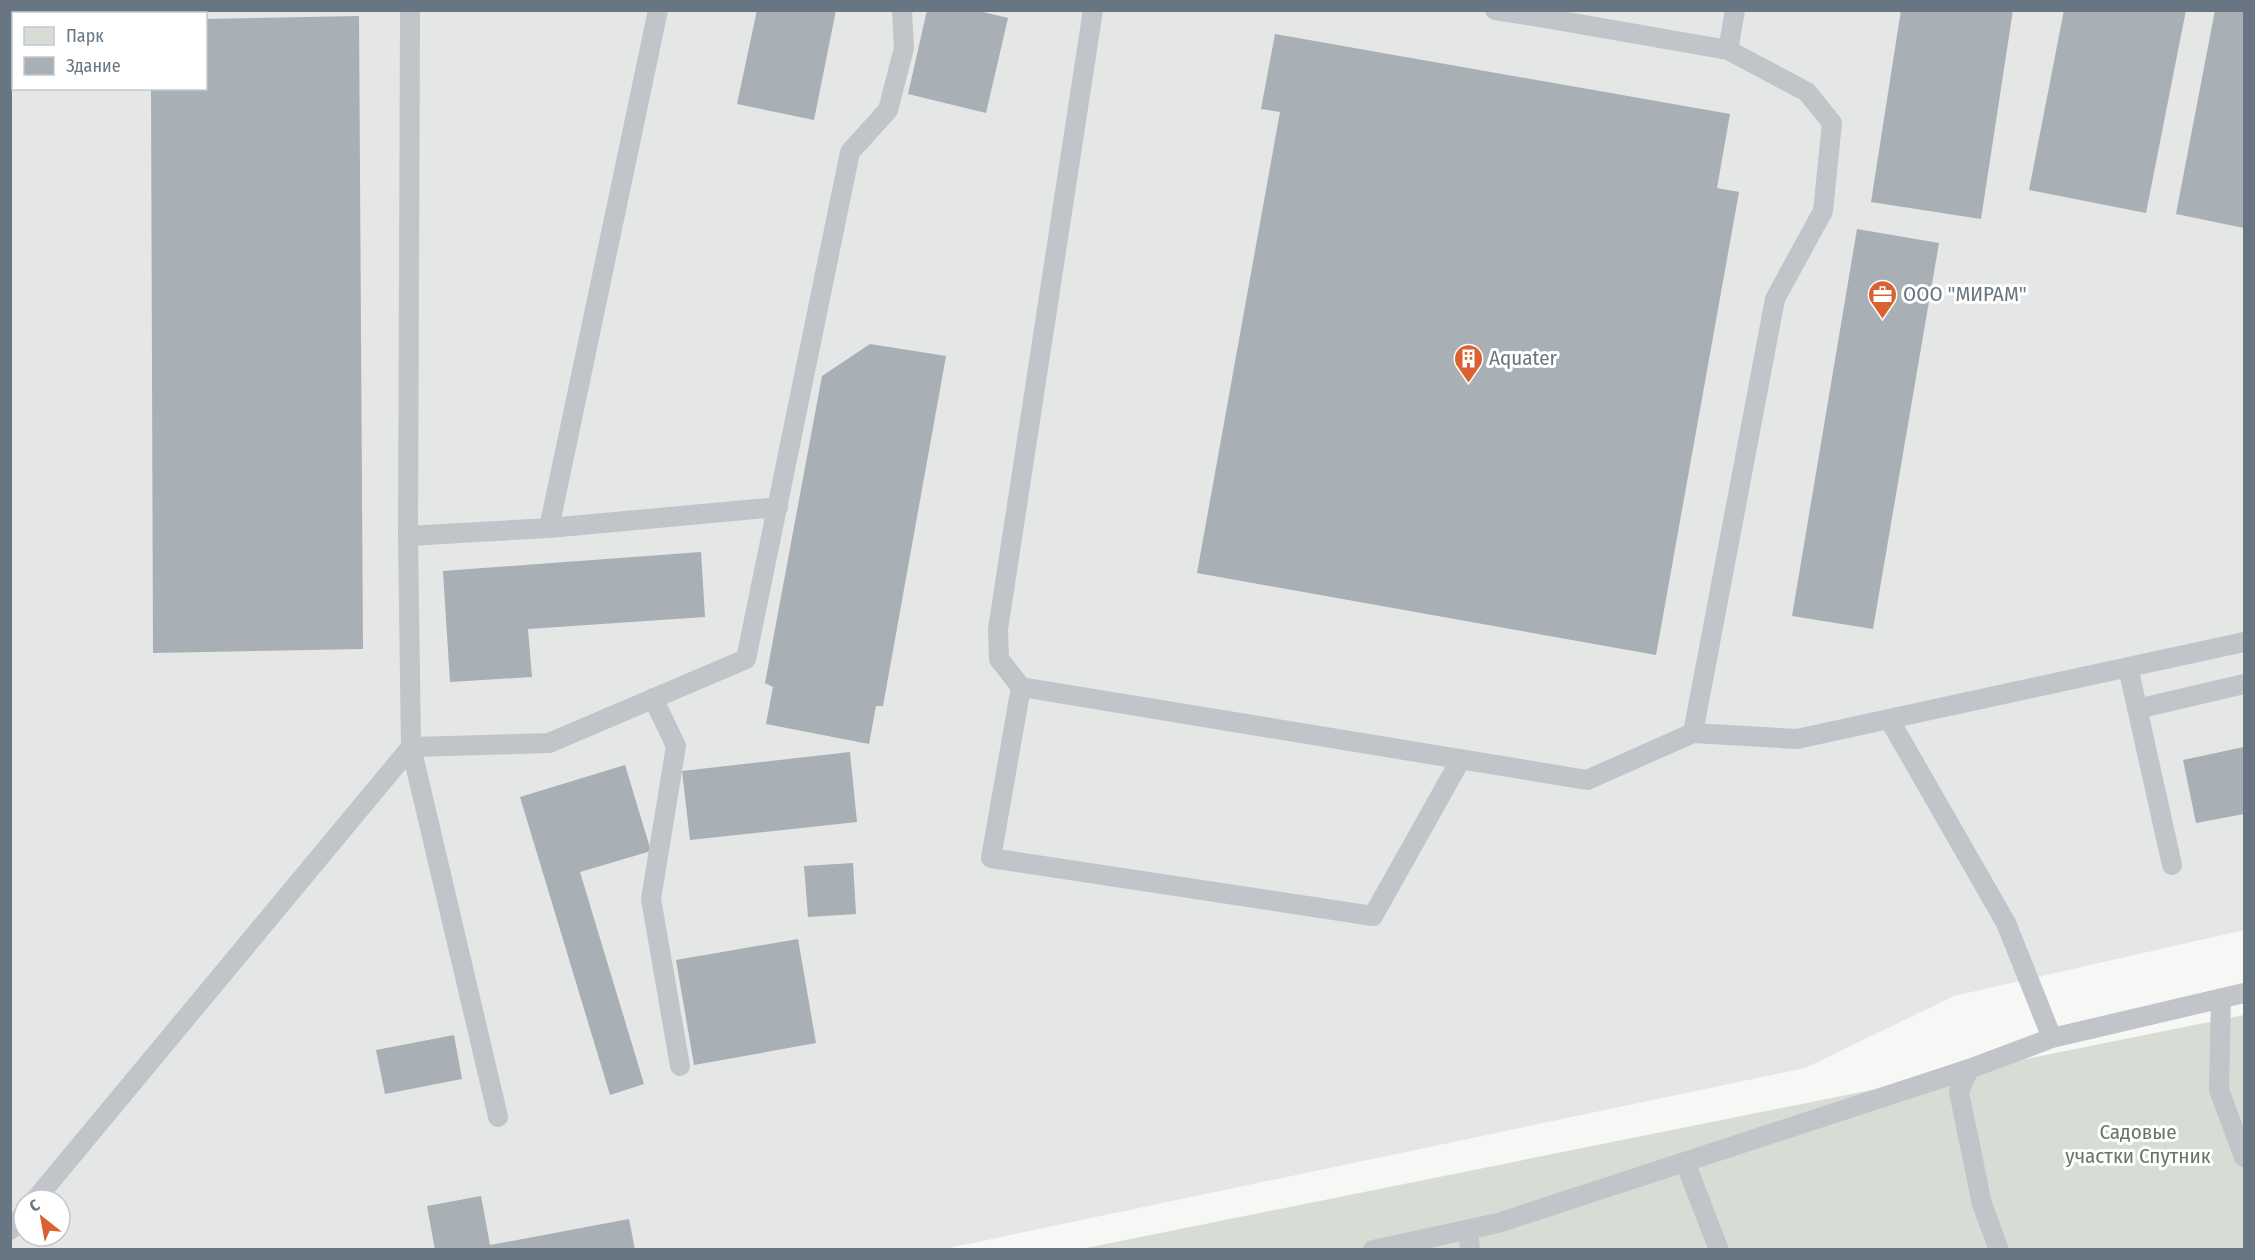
<svg xmlns="http://www.w3.org/2000/svg" width="2255" height="1260" font-family="'Fira Sans Condensed',sans-serif">
<style>
.built{fill:#e5e6e6;fill-rule:evenodd}
.green{fill:#d7dcd4}
.building{fill:#a8afb5}
.lines{fill:none;stroke-linecap:round;stroke-linejoin:round}
.service{stroke:#c1c4c8;stroke-width:20}
.labels{text-anchor:middle;stroke-width:6;stroke-linejoin:round;paint-order:stroke}
.poi-label{font-size:21px;fill:#687684;stroke:#fff;text-anchor:start}
.park-label{font-size:21px;fill:#667763;stroke:#fff}
</style>
<rect width="100%" height="100%" fill="#f7f7f5"/>
<path class="built" d="M 10,11 L 2244,11 L 2244,930 L 1954,996 L 1805,1068 L 944,1249 L 11,1249 ZM 14,14 L 206,14 L 206,88 L 14,88 ZM 24,1200 L 60,1200 L 60,1236 L 24,1236 Z"/>
<path class="green" d="M 2244,1015 L 2244,1249 L 1081,1249 Z"/>
<path class="building" d="M 757,10 L 836,10 L 814,120 L 737,104 Z
M 927,10 L 975,10 L 1008,18 L 986,113 L 908,94 Z
M 1901,10 L 2013,10 L 1981,219 L 1871,202 Z
M 2064,10 L 2186,10 L 2146,213 L 2029,190 Z
M 2215,10 L 2244,10 L 2244,228 L 2176,214 Z
M 359,16 L 363,649 L 153,653 L 151,88 L 206,88 L 206,19 Z
M 1275,34 L 1730,114 L 1717,188 L 1739,192 L 1656,655 L 1197,573 L 1280,112 L 1261,109 Z
M 1857,229 L 1939,243 L 1873,629 L 1792,616 Z
M 870,344 L 946,356 L 883,706 L 876,706 L 869,744 L 766,724 L 773,687 L 765,683 L 822,376 Z
M 701,552 L 705,617 L 528,629 L 532,677 L 450,682 L 443,571 Z
M 2244,747 L 2244,814 L 2196,823 L 2183,760 Z
M 850,752 L 857,822 L 690,840 L 682,771 Z
M 625,765 L 651,851 L 580,872 L 644,1084 L 610,1095 L 520,797 Z
M 853,863 L 856,914 L 808,917 L 804,866 Z
M 798,939 L 816,1043 L 694,1065 L 676,960 Z
M 454,1035 L 462,1079 L 385,1094 L 376,1050 Z
M 481,1196 L 490,1245 L 629,1219 L 635,1250 L 435,1250 L 427,1206 Z"/>
<g class="lines">
<path class="service" d="M 1093,10 L 998,629 L 999,659 L 1021,687 L 1587,780 L 1693,733
M 1495,10 L 1539,17 L 1540,10
M 1539,17 L 1728,50 L 1807,92 L 1832,123 L 1823,211 L 1775,299 L 1693,733 L 1797,739 L 2244,642
M 1728,50 L 1735,10
M 549,528 L 658,10
M 408,536 L 549,528 L 778,507
M 2128,667 L 2172,865
M 1021,687 L 991,858 L 1373,916 L 1461,759
M 653,698 L 676,746 L 651,899 L 680,1066
M 2137,709 L 2244,684
M 1889,719 L 2006,923 L 2052,1038
M 2221,998 L 2219,1090 L 2244,1157
M 1969,1069 L 1959,1092 L 1982,1204 L 1999,1250
M 498,1117 L 411,747 L 549,743 L 746,659 L 850,152 L 888,110 L 904,48 L 902,10
M 1685,1162 L 1719,1250
M 35,1200 L 411,747 L 408,536 L 410,10
M 10,1230 L 24,1214
M 1468,1230 L 1470,1250
M 1373,1250 L 1498,1223 L 1969,1069 L 2052,1038 L 2244,993"/>
</g>
<defs>
<symbol id="office-pin" viewBox="-11 -11 22 30"><path d="M0 17L-7.5 6A9.5 9.5 0 1 1 7.5 6Z" fill="#da6132" stroke="#fff"/><path d="M-6-3h4V-5.5h4V-3h4V5H-6ZM-1-4.5V-3h2v-1.5ZM-6 0V1H6V0Z" fill="#fff"/></symbol>
<symbol id="building-pin" viewBox="-11 -11 22 30"><path d="M0 17L-7.5 6A9.5 9.5 0 1 1 7.5 6Z" fill="#da6132" stroke="#fff"/><path d="M-4-6H4V6H1V3H-1V6H-4ZM-2.5-4.3h1.7v1.8h-1.7ZM.8-4.3h1.7v1.8H.8ZM-2.5-1h1.7V.8h-1.7ZM.8-1h1.7V.8H.8Z" fill="#fff"/></symbol>
</defs>
<g fill-rule="evenodd">
<use href="#office-pin" x="1866" y="278" width="33" height="45"/>
<use href="#building-pin" x="1452" y="342" width="33" height="45"/>
</g>
<g class="labels">
<g class="poi-label">
<text x="1903" y="301">ООО "МИРАМ"</text>
<text x="1489" y="365">Aquater</text>
</g>
<g class="park-label">
<text x="2138" y="1139">Садовые<tspan x="2138" dy="24">участки Спутник</tspan></text>
</g>
</g>
<rect width="2255" height="1260" fill="none" stroke="#687684" stroke-width="24"/>
<rect x="12" y="12" width="195" height="78" fill="#ffffff" stroke="#c3c8ce" stroke-width="1.5"/>
<rect x="24" y="27" width="30" height="18" fill="#d7dcd4" stroke="#c3c8ce" stroke-width="1.5"/>
<text x="66" y="42" font-size="18" fill="#687684">Парк</text>
<rect x="24" y="57" width="30" height="18" fill="#a8afb5" stroke="#c3c8ce" stroke-width="1.5"/>
<text x="66" y="72" font-size="18" fill="#687684">Здание</text>
<g transform="translate(42 1218) rotate(329)"><circle r="28" fill="#ffffff" stroke="#c3c8ce" stroke-width="1.5"/>
<path d="M0-4.5L10 22L0 15L-10 22Z" fill="#da6132"/>
<text y="-9" font-size="16" font-weight="bold" text-anchor="middle" fill="#687684">С</text>
</g>
</svg>
